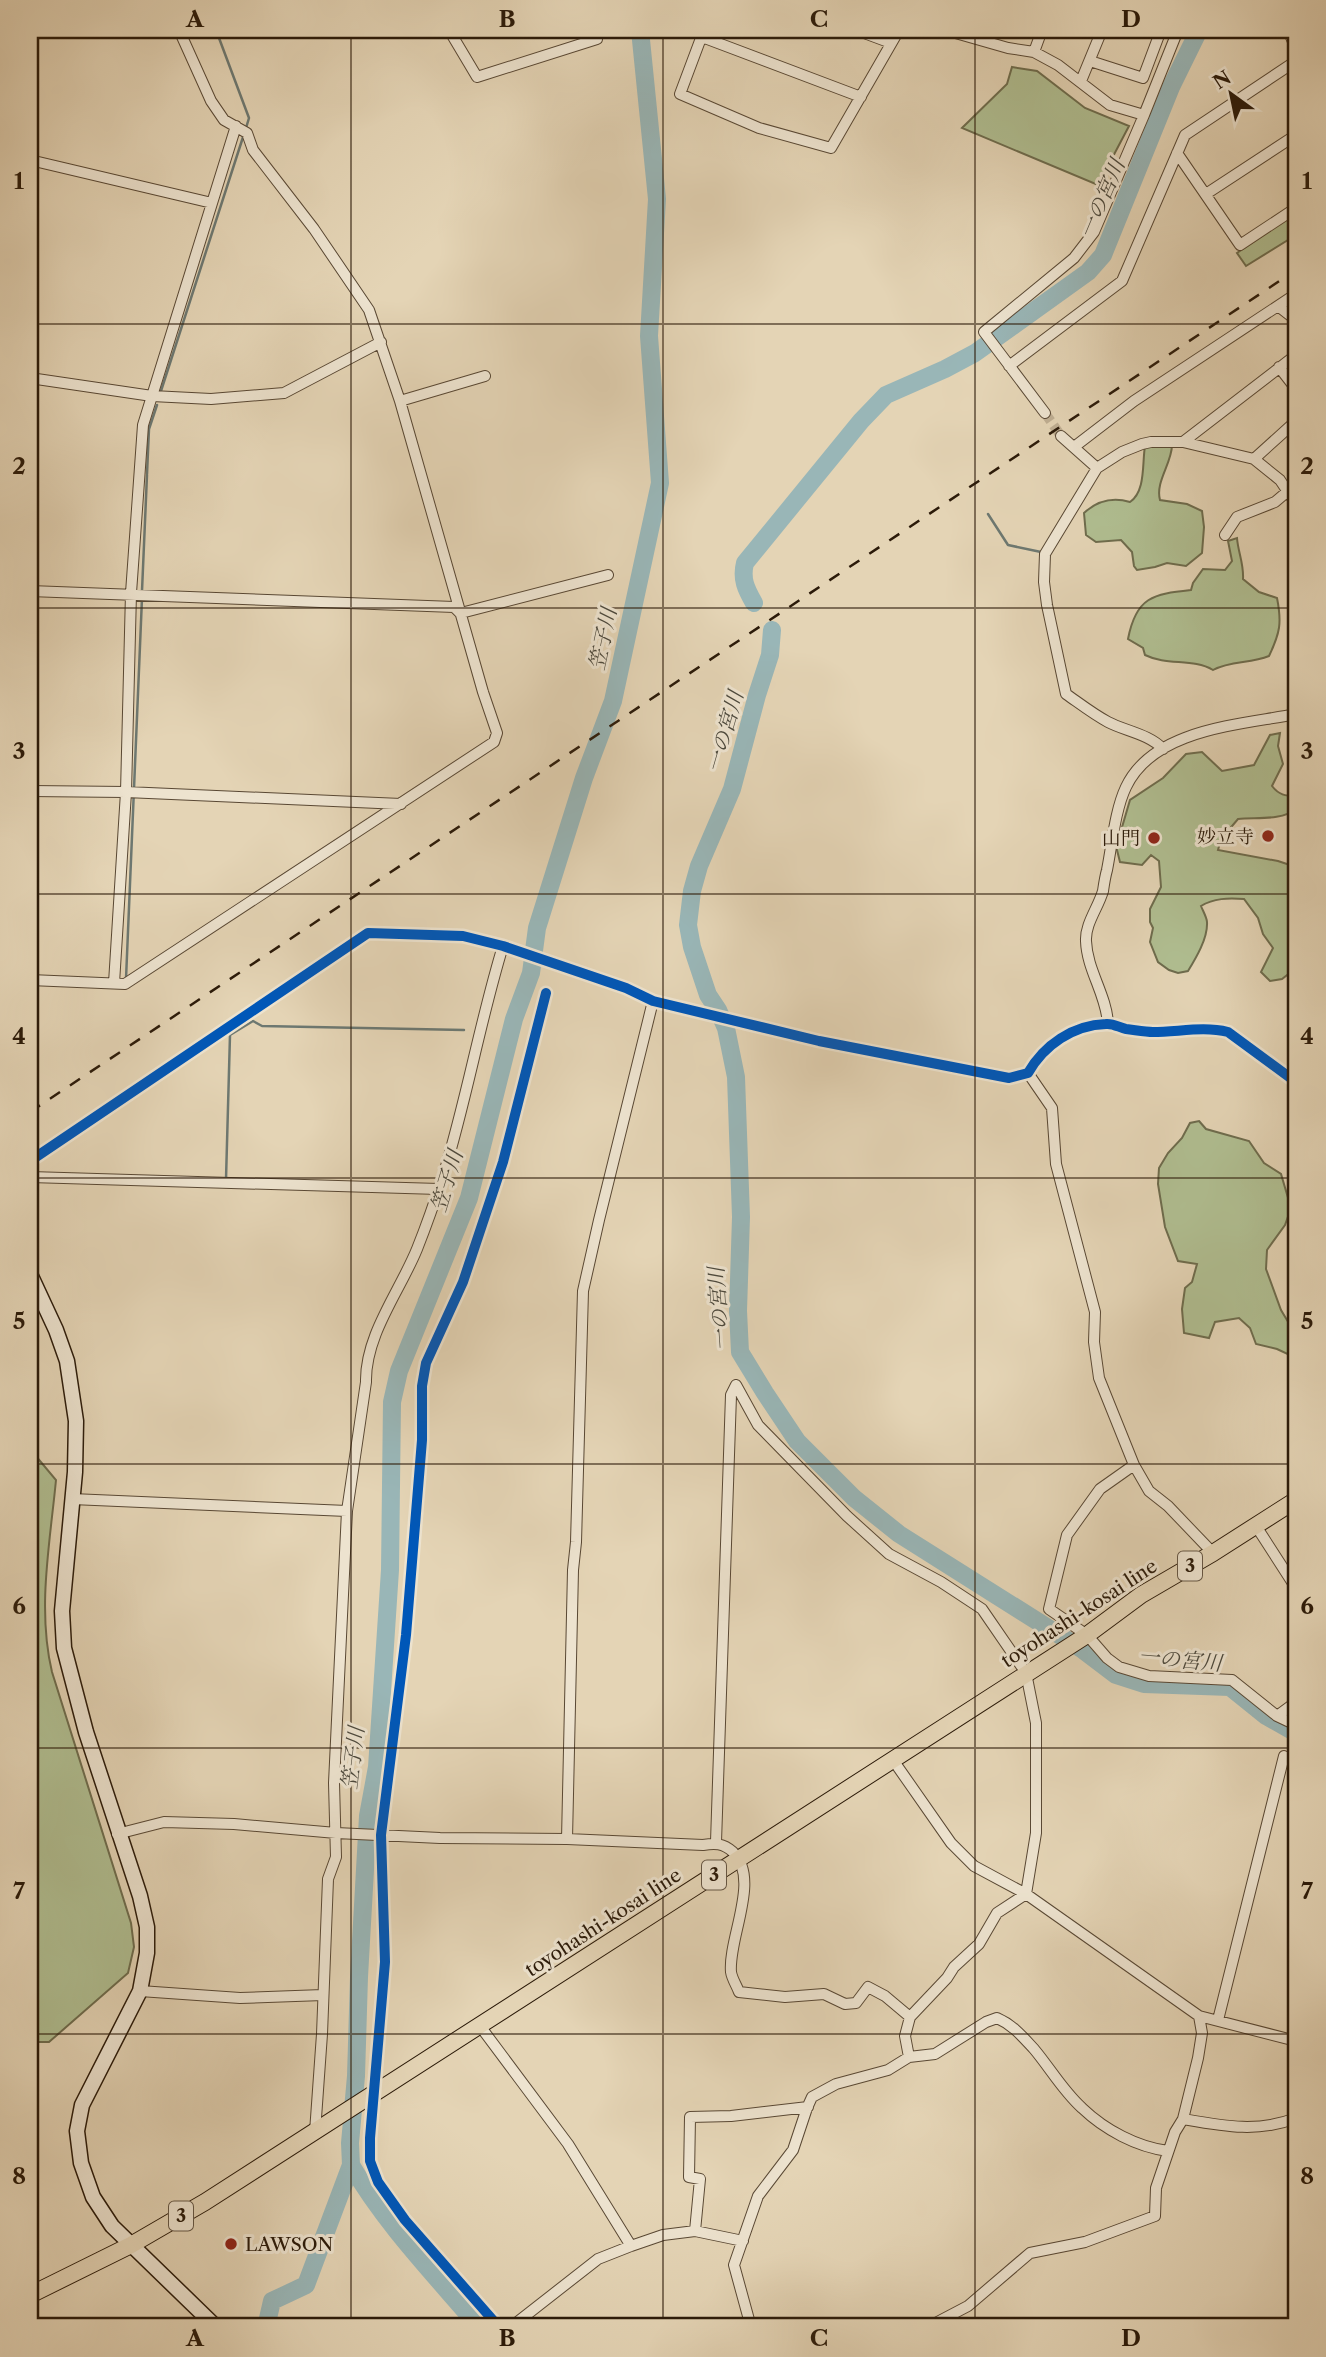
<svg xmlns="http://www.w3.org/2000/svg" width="1326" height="2357" font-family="'Libre Caslon Text','Noto Serif JP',serif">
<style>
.green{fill:#b0be91;stroke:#6e6c4d;stroke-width:2}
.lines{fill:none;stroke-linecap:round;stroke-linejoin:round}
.stream{stroke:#6d7871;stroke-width:2.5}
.river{stroke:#99b6b7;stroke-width:18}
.street-tunnel{stroke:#bfaf93;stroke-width:10;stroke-dasharray:10 5;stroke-linecap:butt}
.street-casing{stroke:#594834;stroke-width:12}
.secondary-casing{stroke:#2b1a09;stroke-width:17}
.primary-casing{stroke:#2b1a09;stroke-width:18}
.street{stroke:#ede3cf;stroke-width:10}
.secondary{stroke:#ede3cf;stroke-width:14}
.primary{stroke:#e4d4b5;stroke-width:16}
.rail{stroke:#2b1a09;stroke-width:2.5;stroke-dasharray:12 12;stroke-linecap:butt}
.cycleway-casing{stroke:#ede3cf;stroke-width:15}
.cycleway{stroke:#0057b8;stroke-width:10}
.grid{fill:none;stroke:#2b1a09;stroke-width:2;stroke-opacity:0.55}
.poi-dot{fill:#8f2418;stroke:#ede3cf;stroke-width:2.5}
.labels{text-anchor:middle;stroke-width:6;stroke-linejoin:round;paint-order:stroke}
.shield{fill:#ede3cf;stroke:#655644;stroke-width:2}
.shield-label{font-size:18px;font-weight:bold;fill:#2b1a09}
.poi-label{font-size:19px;fill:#2b1a09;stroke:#ede3cf;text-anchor:end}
.street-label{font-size:19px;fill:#2b1a09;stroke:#ede3cf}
.water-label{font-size:21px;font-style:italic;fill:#4c493d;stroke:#ede3cf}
.neatline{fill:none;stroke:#2b1a09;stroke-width:2.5}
.grid-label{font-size:23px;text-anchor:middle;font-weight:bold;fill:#2b1a09}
</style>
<rect width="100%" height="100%" fill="#e4d4b5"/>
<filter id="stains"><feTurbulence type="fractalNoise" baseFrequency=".00286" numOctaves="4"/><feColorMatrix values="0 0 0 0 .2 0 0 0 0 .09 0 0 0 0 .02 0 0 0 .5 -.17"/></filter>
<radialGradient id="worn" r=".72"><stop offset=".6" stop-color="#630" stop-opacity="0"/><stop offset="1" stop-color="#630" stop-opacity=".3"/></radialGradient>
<path class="green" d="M 1012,67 L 1037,71 L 1085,108 L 1129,126 L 1098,185 L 962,128 L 1007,84 Z
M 1296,212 L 1296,235 L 1246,266 L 1237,253 Z
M 1172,445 C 1172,463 1155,482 1160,500 L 1187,504 L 1202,511 L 1204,527 L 1202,553 L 1186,566 L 1167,563 L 1155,567 L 1137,570 L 1134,566 L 1132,552 L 1121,540 L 1096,542 L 1086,535 L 1084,513 C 1097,501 1113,497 1130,502 C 1146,491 1142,463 1145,446 Z
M 1237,538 C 1238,552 1244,564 1243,579 L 1259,592 L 1277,598 C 1282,623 1280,633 1269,656 C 1250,664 1231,660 1213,670 C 1193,658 1167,666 1145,655 L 1143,648 L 1128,639 C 1136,597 1153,594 1191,590 L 1193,583 L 1203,569 L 1225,570 L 1232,561 L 1228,541 Z
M 1280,733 L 1278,746 L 1283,764 L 1272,786 C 1279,795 1285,796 1296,796 L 1296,809 C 1281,821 1256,817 1238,819 L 1221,839 L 1218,850 L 1278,861 L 1296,867 L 1296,968 L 1282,979 L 1270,981 L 1261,972 L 1273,948 L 1263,934 L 1258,918 L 1244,899 C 1228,898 1214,898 1201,906 C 1203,911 1207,918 1207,922 C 1208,938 1196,958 1188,971 L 1178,973 L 1169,970 L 1158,962 L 1150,942 L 1153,928 L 1150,922 L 1150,909 L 1161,887 L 1159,861 L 1151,855 L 1142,865 L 1120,862 L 1115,842 L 1120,834 L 1130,800 L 1163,778 L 1186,754 L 1202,752 L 1222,771 L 1254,765 L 1270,735 Z
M 1199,1121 L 1206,1129 L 1249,1141 L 1264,1163 L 1281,1174 L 1291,1208 L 1285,1225 L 1267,1250 L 1266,1269 L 1281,1310 L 1296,1335 L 1296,1358 L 1277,1349 L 1256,1344 L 1250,1328 L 1239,1318 L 1215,1322 L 1209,1338 L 1184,1333 L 1182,1309 L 1185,1288 L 1192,1282 L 1197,1264 L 1178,1261 L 1165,1227 L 1158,1184 L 1159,1168 L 1168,1153 L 1182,1138 L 1190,1123 Z
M 30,1449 L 56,1480 C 50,1543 37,1609 52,1672 L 131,1923 L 134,1947 L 128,1973 L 49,2042 L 30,2042 Z"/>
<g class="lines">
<path class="stream" d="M 216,30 L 249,118 L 246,128
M 160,394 L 244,134
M 147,474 L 149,429 L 157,405
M 988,514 L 1008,545 L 1041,552
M 142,591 L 147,475
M 126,979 L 142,598
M 226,1179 L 230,1035 L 253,1021 L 262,1026 L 464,1030"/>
<path class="river" d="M 754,603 C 746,589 741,579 745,563 L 861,421 L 886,395 L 945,369 L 975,353 L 1088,272 L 1103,255 L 1171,87 L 1199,30
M 772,630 L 770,655 L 757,695 L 732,789 L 699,866 L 692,891 L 688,925 L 692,947 L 708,995 L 718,1010 L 726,1028 L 736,1077 L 741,1217 L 738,1311 L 740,1352 L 765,1393 L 797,1441 L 854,1498 L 899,1534 L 1083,1650 L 1116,1675 L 1144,1684 L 1230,1687 L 1266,1716 L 1296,1733
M 351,2165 C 386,2225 435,2275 479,2327
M 266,2327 L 272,2301 L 306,2285 L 351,2165 L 350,2143 L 356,2076 L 359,1977 L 368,1816 L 377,1767 L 390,1570 L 392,1402 L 399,1371 L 469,1198 L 514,1019 L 531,973 L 537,928 L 584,778 L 613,701 L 660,483 L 649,336 L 657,199 L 640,30"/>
<path class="street-tunnel" d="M 1045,413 L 1061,436"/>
<defs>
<path id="street" d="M 449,30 L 477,77 L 597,39 L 597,30
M 704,30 L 680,94 L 759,128 L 831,148 L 899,30
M 856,30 L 891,43
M 945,30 L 1008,48 L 1034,52 L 1058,65 L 1110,105 L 1144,115 L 1094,232 L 1074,258 L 984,332 L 1045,413
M 1288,30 L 1296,49
M 453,35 L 470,30
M 702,37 L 861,97
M 1034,52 L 1042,30
M 1090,61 L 1143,78 L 1161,30
M 1081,81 L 1102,30
M 1144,115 L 1178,30
M 1177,153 L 1240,245 L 1296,208
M 30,160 L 212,203
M 1206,194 L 1296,135
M 1278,306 L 1296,320
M 1009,366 L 1122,281 L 1185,135 L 1296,61
M 1279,367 L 1296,389
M 30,378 L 152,396 L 211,399 L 284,393 L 381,342
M 400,401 L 485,376
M 1061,436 L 1097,468
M 1183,442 L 1296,355
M 1074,447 L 1134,401 L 1296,294
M 1254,459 L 1296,421
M 1225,535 L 1237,517 L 1275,502 L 1288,491
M 30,591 L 454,607 L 460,613
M 461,613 L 608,575
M 1163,749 C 1149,734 1125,731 1108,722 C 1093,714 1079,703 1066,694 L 1047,605 L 1044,582 L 1045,554 L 1097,468 L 1122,452 L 1142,444 L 1151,442 L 1183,442 L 1254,459 L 1280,480 L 1296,504
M 30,791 L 126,792 L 401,804
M 30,980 L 125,984 L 494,742 L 497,733 L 483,692 L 400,401 L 369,310 L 314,229 L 253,150 L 247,133 L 224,120 L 211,101 L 179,30
M 114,983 L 126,792 L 131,593 L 143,425 L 236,126
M 1108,1023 C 1106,994 1087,970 1086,941 C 1085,924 1098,908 1103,891 C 1104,884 1105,877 1107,870 C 1112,845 1115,810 1126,787 C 1154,728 1241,725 1296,714
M 1028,1073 L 1052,1108 L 1056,1164 L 1095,1312 L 1094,1342 L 1099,1378 L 1134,1465 L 1149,1491 L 1168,1506 L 1213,1553
M 30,1161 L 368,933 L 463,936 L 503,946 L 626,988 L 653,1001 L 819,1041 L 1009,1078 L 1028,1073 C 1044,1045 1073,1025 1106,1024 C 1113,1023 1120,1028 1126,1029 C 1135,1030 1145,1032 1153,1032 C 1178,1032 1204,1026 1228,1032 L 1296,1082
M 30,1177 L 439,1189
M 736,1385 L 758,1425 L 847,1516 L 889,1554 L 941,1582 L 982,1609 L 1026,1673 L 1036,1723 L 1036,1833 L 1026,1894 L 997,1913 L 979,1944 L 954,1967 L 947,1978 L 910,2017 L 905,2036 L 909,2057
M 1134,1465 L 1100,1489 L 1067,1535 L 1049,1609 L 1087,1635 L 1107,1658 L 1119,1667 L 1149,1676 L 1232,1680 L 1277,1716 L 1296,1725
M 72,1499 L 347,1511
M 1256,1526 L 1296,1588
M 1277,1716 L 1296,1702
M 893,1760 L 951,1843 L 974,1866 L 1026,1894 L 1199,2016 L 1296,2041
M 117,1834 L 164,1822 L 234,1824 L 336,1833 L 440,1838 L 567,1839 L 703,1845 C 715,1843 723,1843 733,1852 C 761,1879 728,1938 731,1972 C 732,1979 737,1986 739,1992 L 785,1997 L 824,1994 L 845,2004 L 856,2003 L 868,1987 L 885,1996 L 910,2017
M 567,1839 L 573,1570 L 576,1542 L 583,1291 L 599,1220 L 653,1001
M 716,1842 L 731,1395 L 736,1385
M 140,1991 L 240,1998 L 323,1995
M 1218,2020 L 1284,1756
M 480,2026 L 568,2144 L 631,2246
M 1183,2119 C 1223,2126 1258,2133 1296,2118
M 315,2132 L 322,2034 L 328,1879 L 336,1857 L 334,1783 L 347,1511 L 366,1382 C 365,1335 400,1291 417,1249 C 427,1224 436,1198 444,1173 C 467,1098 480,1021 503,946
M 695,2231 L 700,2179 L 689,2177 L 690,2117 L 731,2116 L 808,2107
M 499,2327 L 405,2220 L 378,2182 L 370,2161 L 370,2138 L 385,1962 L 381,1835 L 406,1635 L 422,1440 L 422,1386 L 426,1363 L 463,1282 L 503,1162 L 546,993
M 511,2327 L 598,2259 L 631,2246 L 663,2235 L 695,2231 L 743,2241
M 751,2327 L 734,2265 L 758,2196 L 793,2150 L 807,2108 L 812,2097 L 836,2084 L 888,2070 L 909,2057 L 935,2054 L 986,2022 L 997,2018 C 1013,2025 1022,2036 1034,2049 C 1050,2068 1063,2091 1082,2108 C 1105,2130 1137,2147 1168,2151
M 928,2327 L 968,2306 L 1030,2253 L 1085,2242 L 1155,2216 L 1156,2188 L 1175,2132 L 1183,2119 L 1198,2058 L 1202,2033 L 1199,2016"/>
<path id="secondary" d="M 30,1274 L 56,1330 L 67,1361 L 76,1421 L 75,1472 L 62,1611 L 64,1648 L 86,1732 L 140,1896 L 147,1927 L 147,1953 L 140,1991 L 82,2105 L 77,2131 L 81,2163 L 93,2197 L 112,2226 L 216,2327"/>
<path id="primary" d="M 30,2295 L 131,2245 L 205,2202 L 1087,1635 L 1141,1595 L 1213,1553 L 1296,1500"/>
</defs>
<use href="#street" class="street-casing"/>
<use href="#secondary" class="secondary-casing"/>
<use href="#primary" class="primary-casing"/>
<use href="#street" class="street"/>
<use href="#secondary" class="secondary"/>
<use href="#primary" class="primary"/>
<path class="rail" d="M 30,1112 L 1296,270"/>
<defs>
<path id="cycleway" d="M 30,1161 L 368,933 L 463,936 L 503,946 L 626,988 L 653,1001 L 819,1041 L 1009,1078 L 1028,1073 C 1044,1045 1073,1025 1106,1024 C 1113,1023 1120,1028 1126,1029 C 1135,1030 1145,1032 1153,1032 C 1178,1032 1204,1026 1228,1032 L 1296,1082
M 499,2327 L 405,2220 L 378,2182 L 370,2161 L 370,2138 L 385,1962 L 381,1835 L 406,1635 L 422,1440 L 422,1386 L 426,1363 L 463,1282 L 503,1162 L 546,993"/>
</defs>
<use href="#cycleway" class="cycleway-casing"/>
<use href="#cycleway" class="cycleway"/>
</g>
<path class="grid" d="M 351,30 L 351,2327M 663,30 L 663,2327M 975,30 L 975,2327M 30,324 L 1296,324M 30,608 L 1296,608M 30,894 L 1296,894M 30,1178 L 1296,1178M 30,1464 L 1296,1464M 30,1748 L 1296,1748M 30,2034 L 1296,2034"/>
<g class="poi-dot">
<circle cx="1268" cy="836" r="7"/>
<circle cx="1154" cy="838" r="7"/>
<circle cx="231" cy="2244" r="7"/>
</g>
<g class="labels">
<g class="shield">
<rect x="1178" y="1551.5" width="24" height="29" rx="5"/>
<rect x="702" y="1860.5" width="24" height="29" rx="5"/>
<rect x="169" y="2201.5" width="24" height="29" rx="5"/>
</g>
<g class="shield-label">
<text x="1190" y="1572">3</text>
<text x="714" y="1881">3</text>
<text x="181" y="2222">3</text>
</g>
<g class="poi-label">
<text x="1254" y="843">妙立寺</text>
<text x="1140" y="845">山門</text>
<text x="245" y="2251" text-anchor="start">LAWSON</text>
</g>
<g class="street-label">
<text transform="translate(1079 1613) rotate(-33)" y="7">toyohashi-kosai line</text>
<text transform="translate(603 1922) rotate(-33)" y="7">toyohashi-kosai line</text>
</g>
<g class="water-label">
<text transform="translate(1102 199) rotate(-67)" y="7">一の宮川</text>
<text transform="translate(603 639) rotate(-78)" y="7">笠子川</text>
<text transform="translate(725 732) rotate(-74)" y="7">一の宮川</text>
<text transform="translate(447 1181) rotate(-73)" y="7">笠子川</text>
<text transform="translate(719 1309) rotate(-94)" y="7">一の宮川</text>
<text transform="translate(1180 1660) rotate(5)" y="7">一の宮川</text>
<text transform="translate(353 1758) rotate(-83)" y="7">笠子川</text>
</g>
</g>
<rect width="1326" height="2357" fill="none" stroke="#e4d4b5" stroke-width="77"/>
<g transform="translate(1231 94) rotate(327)" stroke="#ede3cf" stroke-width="5" paint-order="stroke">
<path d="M0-5L12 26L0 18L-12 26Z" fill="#2b1a09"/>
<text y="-10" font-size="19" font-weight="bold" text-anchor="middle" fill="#2b1a09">N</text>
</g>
<rect x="38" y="38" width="1250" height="2280" class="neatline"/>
<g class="grid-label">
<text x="195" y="27">A</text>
<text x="507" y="27">B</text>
<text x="819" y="27">C</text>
<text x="1131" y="27">D</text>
<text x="19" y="189">1</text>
<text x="1307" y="189">1</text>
<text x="19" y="474">2</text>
<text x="1307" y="474">2</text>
<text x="19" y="759">3</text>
<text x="1307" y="759">3</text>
<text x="19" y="1044">4</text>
<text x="1307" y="1044">4</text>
<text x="19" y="1329">5</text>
<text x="1307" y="1329">5</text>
<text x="19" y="1614">6</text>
<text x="1307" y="1614">6</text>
<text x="19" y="1899">7</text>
<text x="1307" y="1899">7</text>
<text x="19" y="2184">8</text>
<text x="1307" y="2184">8</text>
<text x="195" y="2346">A</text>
<text x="507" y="2346">B</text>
<text x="819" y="2346">C</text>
<text x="1131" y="2346">D</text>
</g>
<rect width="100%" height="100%" filter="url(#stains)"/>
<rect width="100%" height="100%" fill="url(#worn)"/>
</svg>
